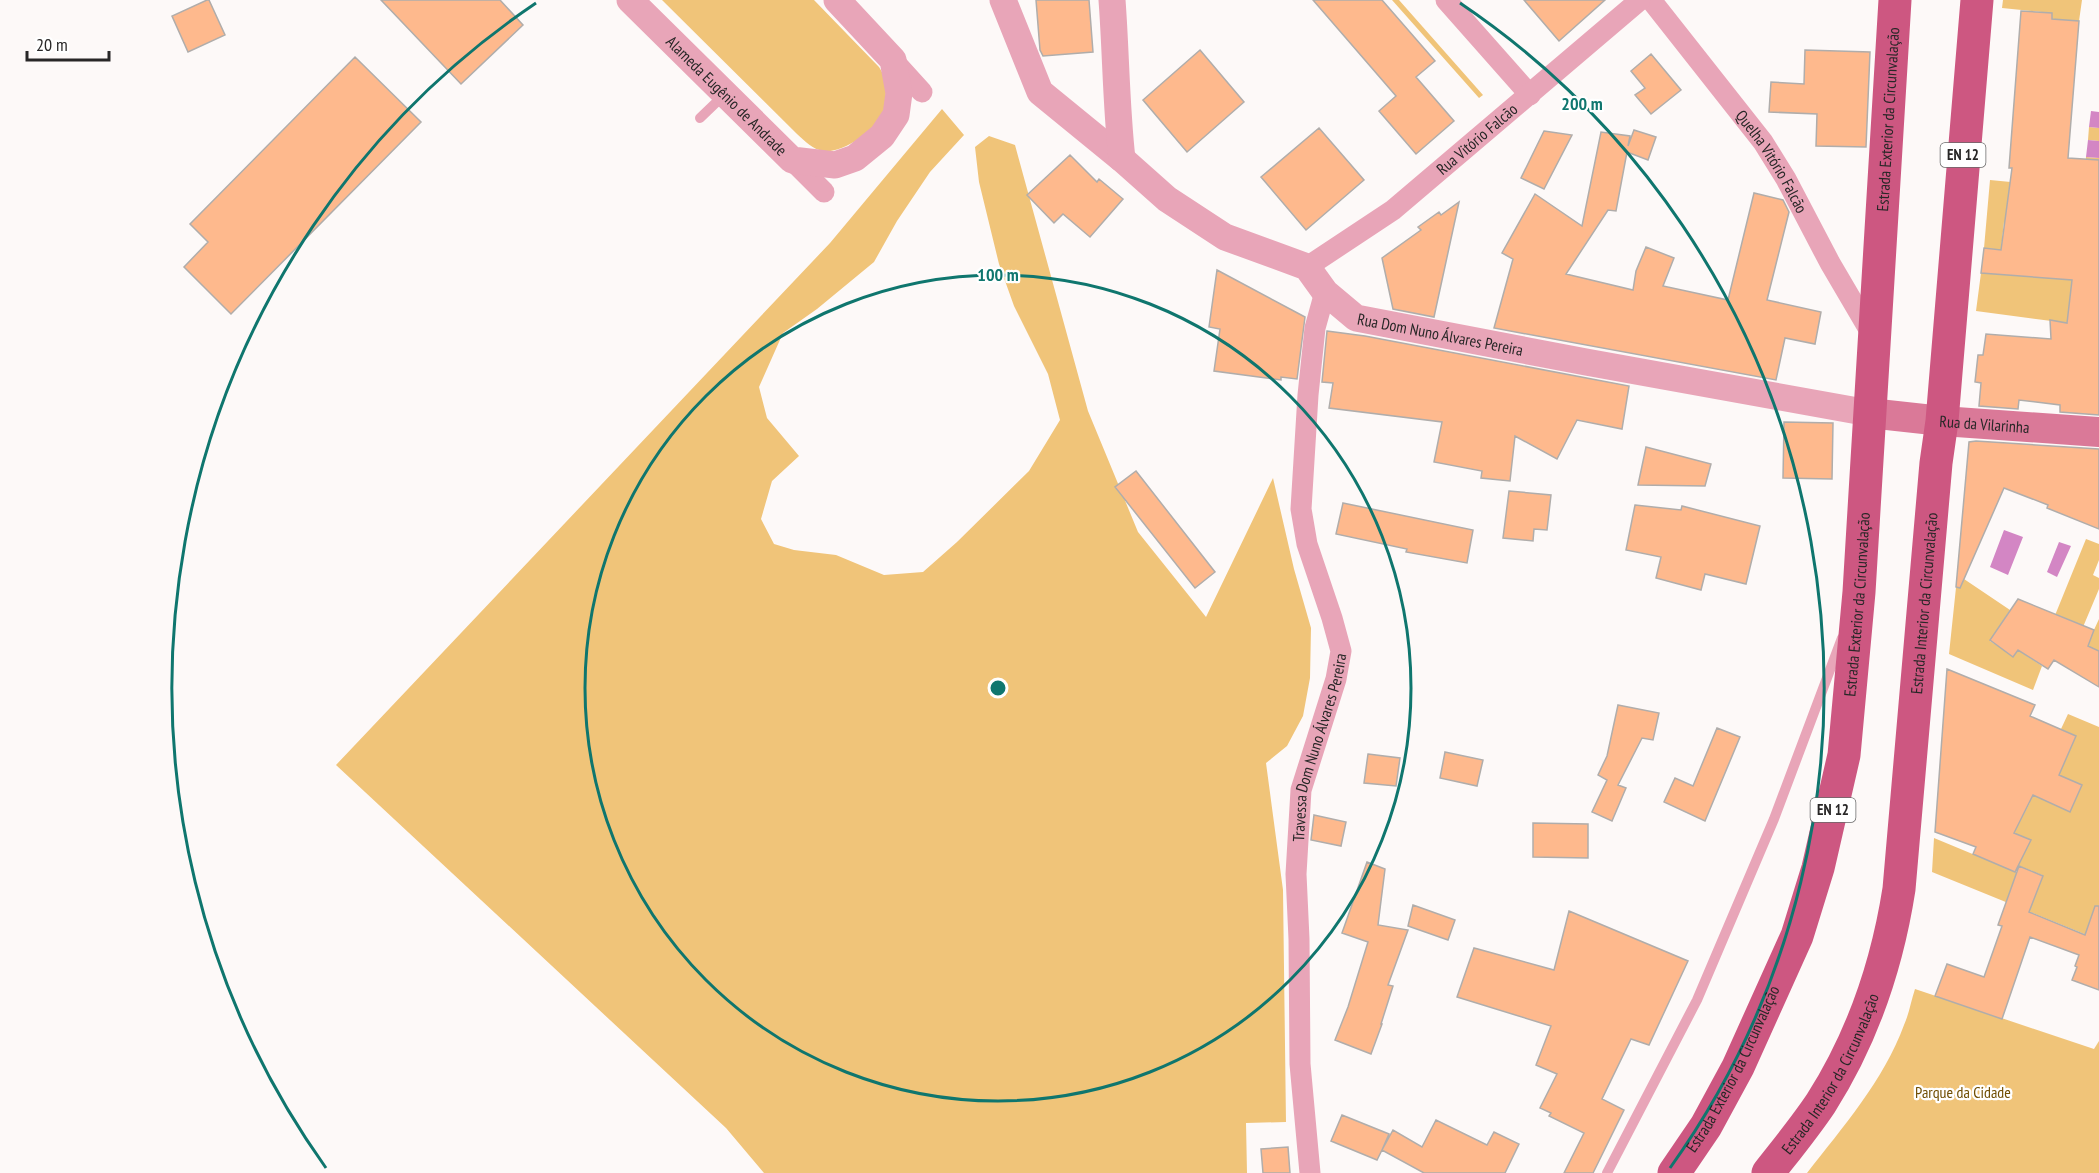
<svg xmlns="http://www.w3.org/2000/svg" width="2099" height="1173" font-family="'PT Sans Narrow',sans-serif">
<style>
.green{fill:#f0c479}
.water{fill:#d386c4}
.building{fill:#feb98d;stroke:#b0adab;stroke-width:1.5}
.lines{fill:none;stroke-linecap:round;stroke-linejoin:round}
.service{stroke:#e8a5b8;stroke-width:10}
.minor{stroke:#e8a5b8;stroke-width:21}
.tertiary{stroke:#e8a5b8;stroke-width:27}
.secondary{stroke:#da7998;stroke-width:30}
.primary{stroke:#cd5781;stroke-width:33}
.ring{fill:none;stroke:#0f766e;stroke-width:3}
.labels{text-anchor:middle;stroke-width:4.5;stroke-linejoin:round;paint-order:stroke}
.shield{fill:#fff;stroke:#686868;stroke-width:1.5}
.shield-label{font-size:15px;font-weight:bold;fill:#282727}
.street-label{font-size:16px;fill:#282727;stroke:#fff}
.park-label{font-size:16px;fill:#704e03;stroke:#fff}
.centre{fill:#0f766e;stroke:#fff;stroke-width:3}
.ring-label{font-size:18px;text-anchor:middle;font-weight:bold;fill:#0f766e;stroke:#fff;stroke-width:4.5;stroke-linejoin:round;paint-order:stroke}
</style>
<rect width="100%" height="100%" fill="#fdf9f8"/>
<path class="green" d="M 662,0 L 814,0 L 879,67 C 887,79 887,88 885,102 C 884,106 884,113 883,116 C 876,131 840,154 824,151 C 813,150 805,141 797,134 Z
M 1392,0 L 1399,0 L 1483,95 L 1479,98 Z
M 2003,0 L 2082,0 L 2079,21 L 2052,19 L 2052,13 L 2002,8 Z
M 942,109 L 964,135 L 930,172 L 897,221 L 874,262 L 817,309 L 783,333 L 759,387 L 767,418 L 799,456 L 772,481 L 761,519 L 774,544 L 794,550 L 836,555 L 884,575 L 923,572 L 957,542 L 1029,471 L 1060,420 L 1048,374 L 1014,306 L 999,264 L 979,182 L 975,147 L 989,136 L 1015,145 L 1088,411 L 1138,532 L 1206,617 L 1273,478 L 1294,569 L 1311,628 L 1310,678 L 1303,716 L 1287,746 L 1266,763 L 1283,890 L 1286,1122 L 1246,1123 L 1247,1173 L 764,1173 L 726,1128 L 336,765 L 830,243 Z
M 2089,127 L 2099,128 L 2099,141 L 2088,140 Z
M 2086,157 L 2099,158 L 2099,190 L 2080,223 L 2067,323 L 1976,311 L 1981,273 L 2053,278 L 2045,225 L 2004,222 L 2001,250 L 1984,248 L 1990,180 L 2083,189 Z
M 2086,539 L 2099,544 L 2099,560 L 2093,575 L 2099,578 L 2099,589 L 2083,627 L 2093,632 L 2099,619 L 2099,651 L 2047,635 Z
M 1957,578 L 1964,579 L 2010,610 L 1990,641 L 2013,656 L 2018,650 L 2042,666 L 2033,690 L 1949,654 Z
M 2068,714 L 2099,727 L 2099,940 L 1932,872 L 1934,838 L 2040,882 L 2042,875 L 2002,859 L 2030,840 L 2014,833 L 2030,802 L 2029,793 L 2070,811 L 2082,785 L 2014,757 L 2070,750 L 2076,736 L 2061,729 Z
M 1915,989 L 2094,1049 L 2099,1041 L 2099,1173 L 1807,1173 C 1842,1128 1884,1080 1904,1025 C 1909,1014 1911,1001 1915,989 Z"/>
<path class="water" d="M 2091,111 L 2099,112 L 2099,128 L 2089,127 Z
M 2088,140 L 2099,141 L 2099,158 L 2086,157 Z
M 2004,530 L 2023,537 L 2008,575 L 1990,567 Z
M 2059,542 L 2071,546 L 2057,577 L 2047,572 Z"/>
<path class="building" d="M 207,0 L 209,0 L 225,35 L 188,52 L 172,16 Z
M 381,0 L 500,0 L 523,25 L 461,84 Z
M 1036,0 L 1089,0 L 1093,52 L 1043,56 L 1040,50 Z
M 1313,0 L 1382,0 L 1435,61 L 1416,77 L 1454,121 L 1416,154 L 1379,111 L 1396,96 Z
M 1524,0 L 1605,0 L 1559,41 Z
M 2021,11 L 2052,13 L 2052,19 L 2079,21 L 2068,158 L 2099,160 L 2099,415 L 2060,412 L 2060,405 L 2019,400 L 2018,409 L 1979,406 L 1981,383 L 1975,382 L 1978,355 L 1983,355 L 1986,334 L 2051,339 L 2050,320 L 2067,323 L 2072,280 L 1981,273 L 1984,248 L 2001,250 L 2012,168 L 2009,168 Z
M 1200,50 L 1244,102 L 1187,152 L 1143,100 Z
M 1805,50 L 1870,52 L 1866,147 L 1816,146 L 1817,114 L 1769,112 L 1771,82 L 1804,84 Z
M 1651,54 L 1681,90 L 1651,114 L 1635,95 L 1645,88 L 1631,71 Z
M 355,57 L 421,122 L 231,314 L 184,267 L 208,242 L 190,224 Z
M 1319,128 L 1364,180 L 1306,230 L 1261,177 Z
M 1634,130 L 1656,137 L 1648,160 L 1627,152 L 1616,211 L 1608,210 L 1566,274 L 1633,290 L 1636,271 L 1646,247 L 1674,258 L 1663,286 L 1728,300 L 1754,193 L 1783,200 L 1789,212 L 1767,300 L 1821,312 L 1815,344 L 1785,338 L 1776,380 L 1494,328 L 1513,259 L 1502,253 L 1535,194 L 1582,226 L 1601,132 L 1630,136 L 1628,146 Z
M 1544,131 L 1572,135 L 1544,189 L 1521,178 Z
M 1070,155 L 1097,182 L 1099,179 L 1123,199 L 1090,237 L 1063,214 L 1054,223 L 1027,195 Z
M 1459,202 L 1434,317 L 1393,309 L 1382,258 L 1421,230 L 1418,227 L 1439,212 L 1441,215 Z
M 1217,270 L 1305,317 L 1297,379 L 1281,377 L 1281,380 L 1214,371 L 1220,329 L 1209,327 Z
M 1327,331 L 1365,336 L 1629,386 L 1622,429 L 1577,420 L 1557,459 L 1515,436 L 1510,481 L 1481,478 L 1482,471 L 1434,462 L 1442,422 L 1329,408 L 1333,383 L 1322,382 Z
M 1784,422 L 1833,423 L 1832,479 L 1783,478 Z
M 1976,441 L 2099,449 L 2099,529 L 2047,508 L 2048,505 L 2004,488 L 1960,588 L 1956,587 L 1969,442 Z
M 1646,447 L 1711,464 L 1705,486 L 1638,485 Z
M 1136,471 L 1215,572 L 1195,588 L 1115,487 Z
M 1509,491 L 1551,495 L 1547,530 L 1534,529 L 1533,541 L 1503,538 Z
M 1343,503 L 1473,530 L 1467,563 L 1406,552 L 1407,549 L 1336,534 Z
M 1635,505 L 1681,510 L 1682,506 L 1760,526 L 1746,584 L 1705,574 L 1701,590 L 1656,578 L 1661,557 L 1626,550 Z
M 2018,599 L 2094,630 L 2088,646 L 2099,651 L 2099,687 L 2054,660 L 2048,669 L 2018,650 L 2013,657 L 1990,640 Z
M 1947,669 L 2035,705 L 2030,716 L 2076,736 L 2059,775 L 2082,785 L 2070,812 L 2033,795 L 2014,833 L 2031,840 L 2015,872 L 1973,854 L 1976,847 L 1935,832 Z
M 1618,705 L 1659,713 L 1653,740 L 1642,738 L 1618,785 L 1626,788 L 1612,821 L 1592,812 L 1607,780 L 1598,775 L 1607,756 Z
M 1717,728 L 1740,737 L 1705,821 L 1664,802 L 1675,778 L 1693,786 Z
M 1445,752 L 1483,760 L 1477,786 L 1440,778 Z
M 1368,754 L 1400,758 L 1396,786 L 1364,783 Z
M 1314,815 L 1346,822 L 1341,846 L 1311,840 Z
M 1533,823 L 1588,824 L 1588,858 L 1533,857 Z
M 1367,862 L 1385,869 L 1378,925 L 1408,930 L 1388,985 L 1393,986 L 1381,1024 L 1382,1024 L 1371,1054 L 1335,1040 L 1348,1007 L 1368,942 L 1342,933 Z
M 2019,866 L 2043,876 L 2029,912 L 2085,935 L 2095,906 L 2099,906 L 2099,990 L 2072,980 L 2077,967 L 2075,966 L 2079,955 L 2030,937 L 2002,1019 L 1935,996 L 1947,964 L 1984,977 L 2002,926 L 1998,925 Z
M 1413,905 L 1455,920 L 1448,940 L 1408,926 Z
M 1569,911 L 1688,961 L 1649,1045 L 1631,1039 L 1602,1099 L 1624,1110 L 1593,1173 L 1564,1173 L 1584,1133 L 1549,1116 L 1551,1113 L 1540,1108 L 1557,1074 L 1536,1065 L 1551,1026 L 1457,997 L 1474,948 L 1554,970 Z
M 1342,1115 L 1389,1134 L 1382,1150 L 1393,1130 L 1422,1147 L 1436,1120 L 1487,1145 L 1494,1132 L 1519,1144 L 1505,1173 L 1424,1173 L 1382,1150 L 1377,1160 L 1331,1141 Z
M 1288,1147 L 1290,1173 L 1263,1173 L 1261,1149 Z"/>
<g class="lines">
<path class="service" d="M 700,118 L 725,94
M 1607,1173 L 1697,1000 L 1774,819 L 1842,638"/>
<g class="minor">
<path d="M 1446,0 L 1530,95"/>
<path id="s1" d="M 1651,0 L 1763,142 L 1786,179 L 1830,263 L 1874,338"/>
<path d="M 893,60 L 922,92"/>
<path d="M 792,160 L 824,192"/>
<path id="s2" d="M 1307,267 L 1393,210 L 1640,0"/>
<path id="s3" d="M 1310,1173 L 1300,1064 L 1299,939 L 1296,874 L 1301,790 L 1336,679 L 1341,651 L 1332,618 L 1307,544 L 1301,509 L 1308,395 L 1315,328 L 1325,292"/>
</g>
<g class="tertiary">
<path id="s4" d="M 630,0 L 792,160 L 835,165 L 855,158 L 882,136 L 896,115 L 899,93 L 893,60 L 837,0"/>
<path id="s5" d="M 1003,0 L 1040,92 L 1122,159 L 1167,199 L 1225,237 L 1307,267 L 1325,292 L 1356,318 L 1586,362 L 1869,413"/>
<path d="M 1112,0 C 1116,53 1116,106 1122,159"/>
</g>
<path class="secondary" id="s6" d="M 1869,413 L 1942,421 L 2099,432"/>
<g class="primary">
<path id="s7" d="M 1674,1173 L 1706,1126 L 1738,1067 L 1797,936 L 1818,868 L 1844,755 L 1859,592 L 1895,0"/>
<path id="s8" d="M 1768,1173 C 1786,1150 1805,1127 1821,1103 C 1863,1037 1887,966 1899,889 L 1936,463 L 1942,421 L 1977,0"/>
</g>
</g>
<g class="ring">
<circle cx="998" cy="688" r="413"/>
<path d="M326 1168A826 826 0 0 1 536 3M1460 3A826 826 0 0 1 1670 1168"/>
</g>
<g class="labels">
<g class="shield">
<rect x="1940.5" y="143" width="45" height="24" rx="4.5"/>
<rect x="1810.5" y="798" width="45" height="24" rx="4.5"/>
</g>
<g class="shield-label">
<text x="1963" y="160">EN 12</text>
<text x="1833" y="815">EN 12</text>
</g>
<g class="street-label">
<text dy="6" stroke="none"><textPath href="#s4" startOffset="136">Alameda Eugênio de Andrade</textPath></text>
<text dy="6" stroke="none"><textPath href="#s7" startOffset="1092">Estrada Exterior da Circunvalação</textPath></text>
<text dy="6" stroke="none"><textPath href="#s2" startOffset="213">Rua Vitório Falcão</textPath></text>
<text dy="6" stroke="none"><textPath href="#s1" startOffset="202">Quelha Vitório Falcão</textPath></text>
<text dy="6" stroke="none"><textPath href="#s5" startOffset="579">Rua Dom Nuno Álvares Pereira</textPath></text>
<text dy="6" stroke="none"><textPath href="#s6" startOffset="116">Rua da Vilarinha</textPath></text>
<text dy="6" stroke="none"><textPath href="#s8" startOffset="604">Estrada Interior da Circunvalação</textPath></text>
<text dy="6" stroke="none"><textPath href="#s7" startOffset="606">Estrada Exterior da Circunvalação</textPath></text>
<text dy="6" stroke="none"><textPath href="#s3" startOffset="429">Travessa Dom Nuno Álvares Pereira</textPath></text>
<text dy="6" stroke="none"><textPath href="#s7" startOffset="120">Estrada Exterior da Circunvalação</textPath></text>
<text dy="6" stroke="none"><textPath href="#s8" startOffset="118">Estrada Interior da Circunvalação</textPath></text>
</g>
<g class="park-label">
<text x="1963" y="1098">Parque da Cidade</text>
</g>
</g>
<circle cx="998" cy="688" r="9" class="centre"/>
<g class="ring-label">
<text x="1582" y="110">200 m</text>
<text x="998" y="281">100 m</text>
</g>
<path d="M27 51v9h82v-9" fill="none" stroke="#282727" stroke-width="3"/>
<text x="36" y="51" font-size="18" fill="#282727" stroke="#ffffff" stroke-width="4.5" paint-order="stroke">20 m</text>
</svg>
